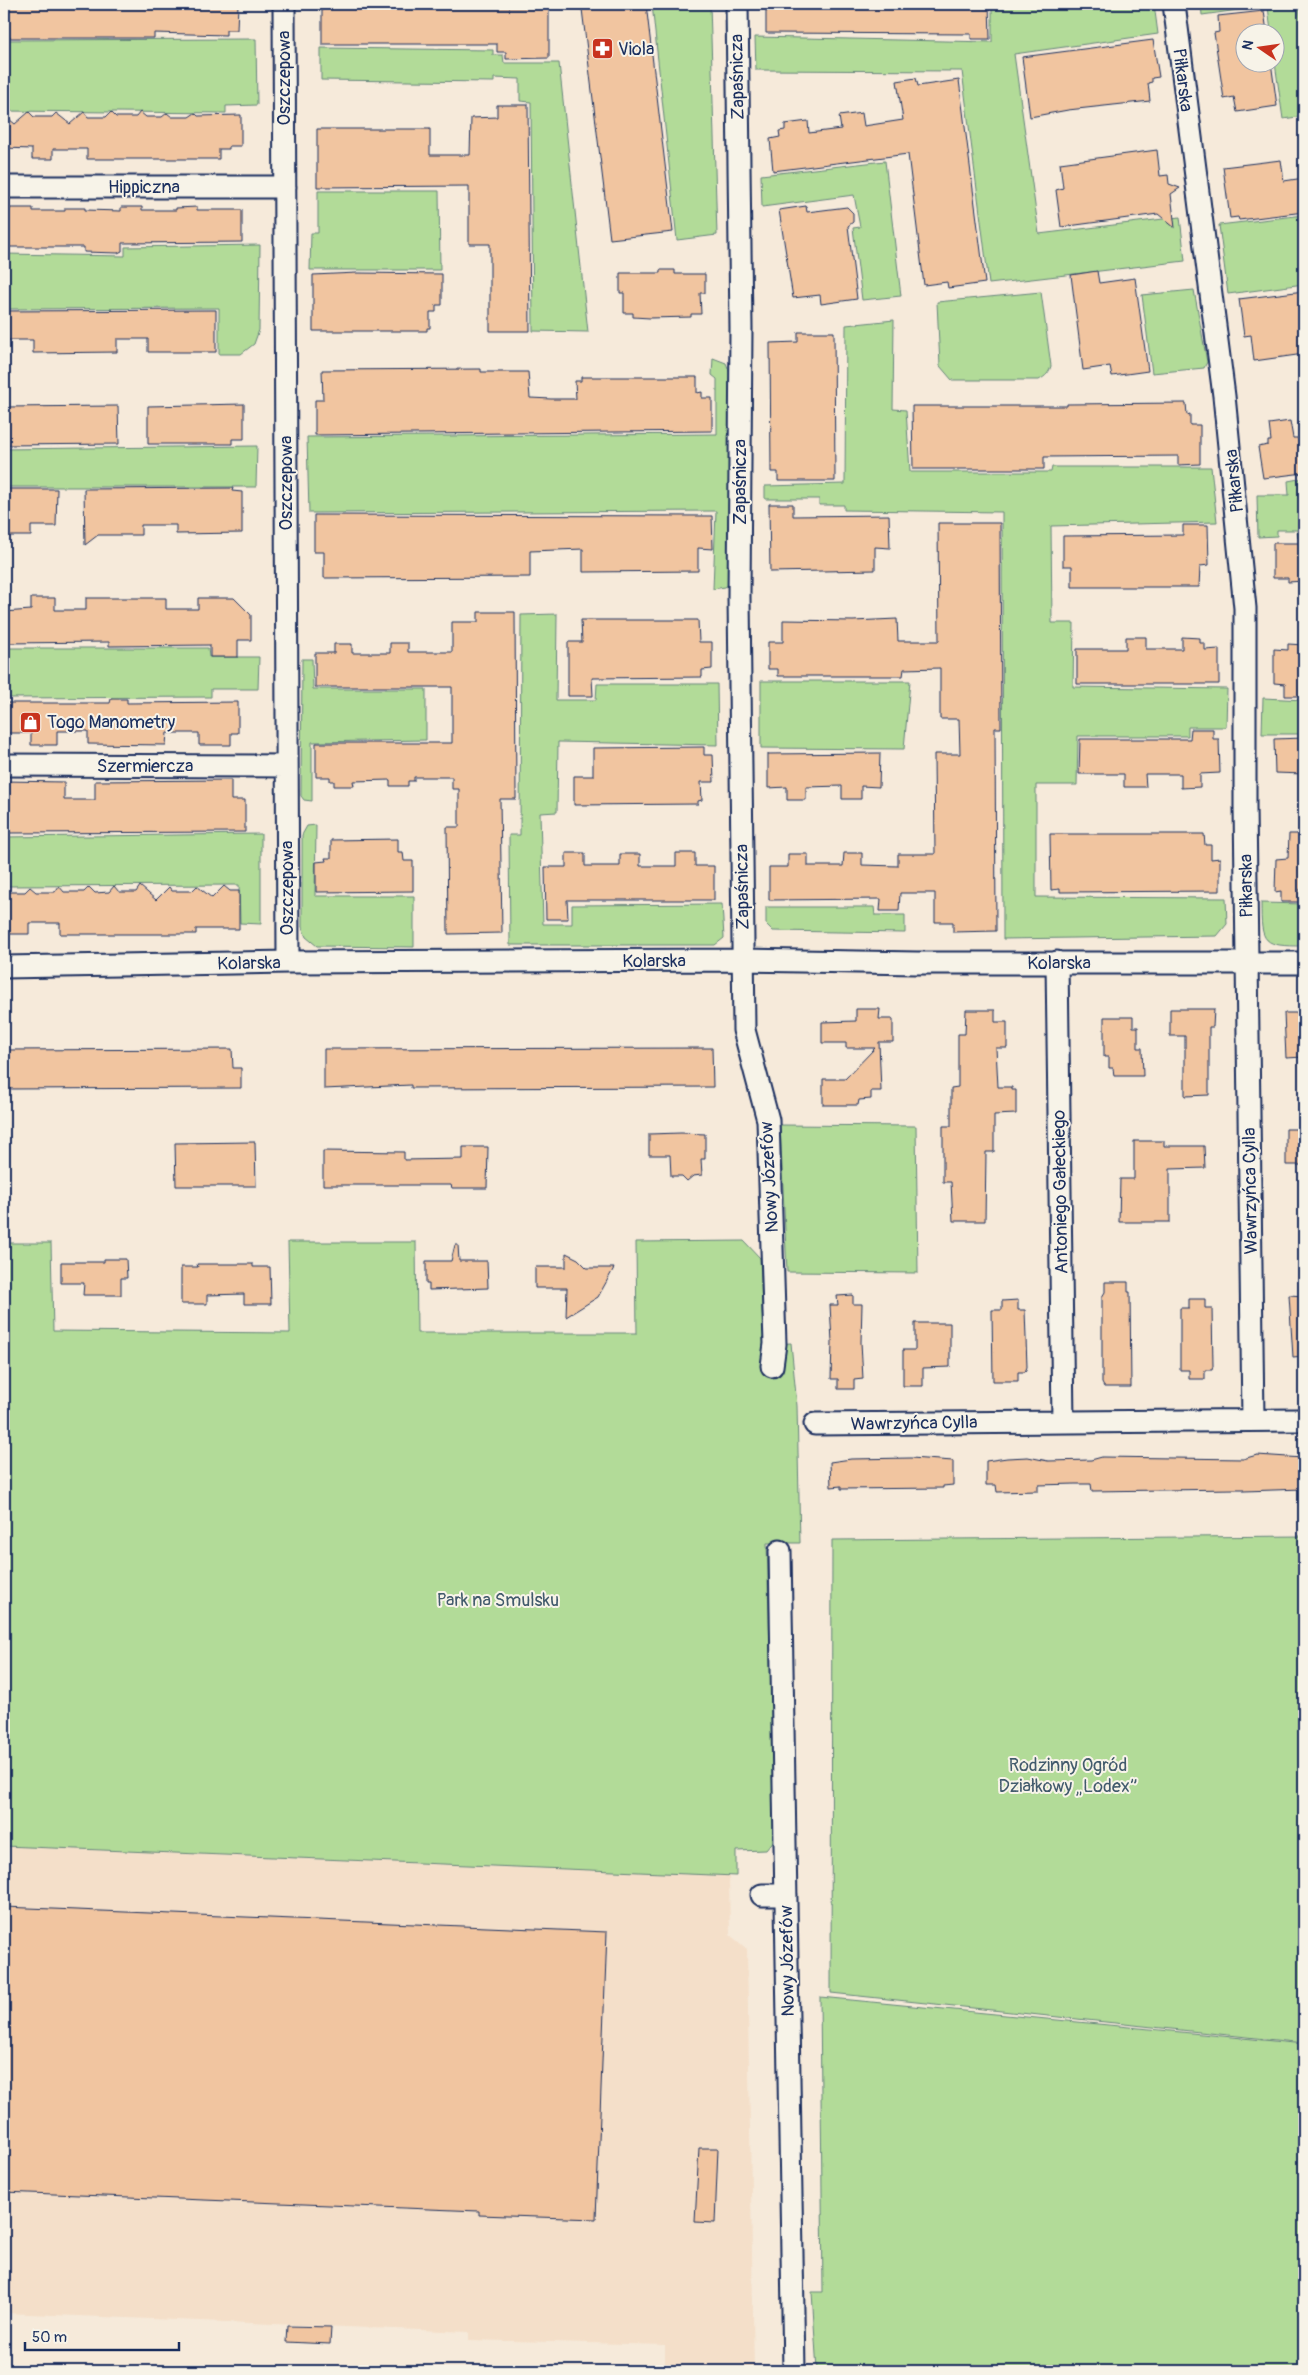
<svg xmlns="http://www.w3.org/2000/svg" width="1308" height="2375" font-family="Pangolin,sans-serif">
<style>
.built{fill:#f4dfc9}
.green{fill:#b2db98;stroke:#66857b}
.building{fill:#f1c5a0;stroke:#1b2f5e}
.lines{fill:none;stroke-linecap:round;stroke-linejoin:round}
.minor-casing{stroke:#1b2f5e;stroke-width:25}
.minor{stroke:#f7f3e8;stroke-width:21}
.labels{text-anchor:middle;stroke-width:4;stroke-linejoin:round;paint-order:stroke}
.poi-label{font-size:18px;fill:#1b2f5e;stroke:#f7f3e8;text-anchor:start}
.street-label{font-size:18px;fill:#1b2f5e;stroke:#f7f3e8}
.park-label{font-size:18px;fill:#415a6c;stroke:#f7f3e8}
</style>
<rect width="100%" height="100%" fill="#f6eada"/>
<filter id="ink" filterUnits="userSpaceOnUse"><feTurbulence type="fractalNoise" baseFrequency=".02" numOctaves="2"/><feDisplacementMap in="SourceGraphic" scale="10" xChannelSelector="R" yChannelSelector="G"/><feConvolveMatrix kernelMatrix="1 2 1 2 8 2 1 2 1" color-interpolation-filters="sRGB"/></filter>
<g filter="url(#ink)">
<path class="built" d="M 4,1846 L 729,1876 L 730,1935 L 747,1949 L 754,2371 L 665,2371 L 665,2345 L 469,2340 L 469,2332 L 4,2313 Z"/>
<path class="green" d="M 652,4 L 710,4 L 717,235 L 677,240 Z
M 992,4 L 1154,4 L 1158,34 L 1014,54 L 1039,234 L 1180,217 L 1185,261 L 989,284 L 962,71 L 756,70 L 755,37 L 992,42 Z
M 1201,4 L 1299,4 L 1304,46 L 1304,116 L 1283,119 L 1275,63 L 1276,32 L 1271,32 L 1268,6 L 1202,15 Z
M 256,39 L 257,105 L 226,106 L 226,113 L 4,111 L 4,40 Z
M 321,48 L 493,50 L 493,55 L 503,55 L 504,63 L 559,63 L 588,332 L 533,331 L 531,102 L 520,101 L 520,79 L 494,78 L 494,82 L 321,80 Z
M 885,161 L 901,296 L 862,300 L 853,228 L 860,227 L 854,195 L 762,207 L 761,175 Z
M 318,191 L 439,191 L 440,270 L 310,270 L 311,233 L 318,233 Z
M 1304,215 L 1304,284 L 1228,294 L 1219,225 Z
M 260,245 L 259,330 L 254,344 L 241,354 L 219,354 L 219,308 L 4,309 L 4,254 L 125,256 L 125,247 Z
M 1194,290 L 1207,362 L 1204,368 L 1152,373 L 1142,295 Z
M 1041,292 L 1051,366 C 1049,373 1046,376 1039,380 L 952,380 L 940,366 L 937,302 Z
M 894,320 L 893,409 L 906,410 L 910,472 L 1051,472 L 1052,467 L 1211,467 L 1217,522 L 1051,526 L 1052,623 L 1074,623 L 1073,687 L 1227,689 L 1226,727 L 1188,727 L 1188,736 L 1078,736 L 1077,785 L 1036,785 L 1036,897 L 1226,898 L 1227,924 L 1217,936 L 1003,939 L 1002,512 L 844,510 L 844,505 L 819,505 L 819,499 L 765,499 L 765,486 L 845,484 L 846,325 Z
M 713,358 L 726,363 L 731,376 L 731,583 L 725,587 L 713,589 L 716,511 L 309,513 L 307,437 L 717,434 L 717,379 L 712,375 Z
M 257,446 L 256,487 L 4,487 L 4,449 Z
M 1304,478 L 1304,538 L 1298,538 L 1297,530 L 1277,530 L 1277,536 L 1258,537 L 1257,495 L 1289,495 L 1288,481 Z
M 557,614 L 556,700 L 596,700 L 597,684 L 717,684 L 718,745 L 558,742 L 557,812 L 540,813 L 543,924 L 572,924 L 572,905 L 722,904 L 724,938 L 715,945 L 510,945 L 509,835 L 520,835 L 521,615 Z
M 4,648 L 208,648 L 209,657 L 259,657 L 258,689 L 211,689 L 211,697 L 4,698 Z
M 302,659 L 312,659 L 313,689 L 426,689 L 426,740 L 312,742 L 312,801 L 304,800 L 301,796 Z
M 761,681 L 910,681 L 904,749 L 761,748 Z
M 1263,698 L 1304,700 L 1304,734 L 1262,734 Z
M 316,825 L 315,896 L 414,896 L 414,947 L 317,946 L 306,937 L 302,927 L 302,835 L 307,826 Z
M 261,834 L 261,924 L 240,923 L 239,885 L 4,886 L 4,837 Z
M 1304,897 L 1304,946 C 1263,946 1261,944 1261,903 L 1304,904 Z
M 766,907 L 874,907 L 875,915 L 905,915 L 905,933 L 773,931 L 766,924 Z
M 780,1125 L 916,1126 L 918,1273 L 787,1272 Z
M 744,1241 L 760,1258 L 763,1332 L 775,1344 L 791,1343 L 797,1406 L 800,1543 L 767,1543 L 775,1839 L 766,1850 L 736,1851 L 736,1876 L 4,1846 L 4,1243 L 51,1243 L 53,1331 L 290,1333 L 288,1242 L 416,1242 L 417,1333 L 637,1333 L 636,1242 Z
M 1304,1536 L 1304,2043 L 831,1993 L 832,1540 Z
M 820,1997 L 1304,2044 L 1304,2371 L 817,2371 L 812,2292 L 823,2292 Z"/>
<path class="building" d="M 4,4 L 238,4 L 237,30 L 226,30 L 226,35 L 154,33 L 154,38 L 4,38 Z
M 359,4 L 487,4 L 487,7 L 549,7 L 549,58 L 506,59 L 506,52 L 497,52 L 497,44 L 322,44 L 322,6 Z
M 611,4 L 646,4 L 673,232 L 610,239 L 582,9 Z
M 766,4 L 989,4 L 990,39 L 971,39 L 971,34 L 766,33 Z
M 1264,11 L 1267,32 L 1246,32 L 1246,62 L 1271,62 L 1277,106 L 1237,112 L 1234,97 L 1224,99 L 1214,33 L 1219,32 L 1218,16 Z
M 1153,40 L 1159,77 L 1152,78 L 1152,82 L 1148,83 L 1150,101 L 1068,110 L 1030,117 L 1022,57 Z
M 916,78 L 918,86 L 959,80 L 985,283 L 948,288 L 947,282 L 924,285 L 908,154 L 773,171 L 770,139 L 780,137 L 779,131 L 785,130 L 785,124 L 808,121 L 809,133 L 841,129 L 839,116 L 862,113 L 864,126 L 903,120 L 897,81 Z
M 497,105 L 528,105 L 530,331 L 490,331 L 490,244 L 469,244 L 469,186 L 317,187 L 317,129 L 430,129 L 430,155 L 470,155 L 471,118 L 497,117 Z
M 29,112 L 34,117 L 52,117 L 56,113 L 70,124 L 84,112 L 88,117 L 106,117 L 111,112 L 116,117 L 136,117 L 140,112 L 146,117 L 162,117 L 167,113 L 172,117 L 189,117 L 195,113 L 198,116 L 241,115 L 241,146 L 229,146 L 229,149 L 219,149 L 219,159 L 87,159 L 87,149 L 53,149 L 53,159 L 32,159 L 32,149 L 4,148 L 4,115 L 15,124 Z
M 1157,150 L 1160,176 L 1168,175 L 1169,184 L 1180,188 L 1171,194 L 1175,228 L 1158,214 L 1061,227 L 1056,190 L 1063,188 L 1060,163 Z
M 1281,160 L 1284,181 L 1304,178 L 1304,212 L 1239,220 L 1238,217 L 1230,218 L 1223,167 Z
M 806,206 L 807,212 L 847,207 L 853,213 L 853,222 L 848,226 L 857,299 L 821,304 L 820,295 L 793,298 L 779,210 Z
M 121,207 L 142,207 L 142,210 L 176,210 L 176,208 L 197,207 L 197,210 L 242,210 L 242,242 L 122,243 L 122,251 L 118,253 L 84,252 L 84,247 L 4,247 L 4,210 L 10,210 L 10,208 L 33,208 L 33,211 L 65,211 L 65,208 L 85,208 L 85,210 L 121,211 Z
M 660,270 L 675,270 L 675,274 L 705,274 L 705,293 L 700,293 L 701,314 L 691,314 L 691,317 L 650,318 L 633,317 L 633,313 L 624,313 L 624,293 L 620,293 L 620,273 L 660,273 Z
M 1097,271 L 1099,283 L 1135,278 L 1148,371 L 1112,376 L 1110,366 L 1083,370 L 1071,275 Z
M 357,273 L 442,274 L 442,305 L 436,305 L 436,312 L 430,312 L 430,328 L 427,328 L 427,331 L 313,331 L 313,275 Z
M 1304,291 L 1304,354 L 1254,361 L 1251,335 L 1244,336 L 1239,299 Z
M 216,310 L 216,352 L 148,352 L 148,339 L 117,339 L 117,352 L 33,353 L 33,340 L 4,340 L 4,311 Z
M 798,332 L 834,332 L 835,481 L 778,481 L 778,472 L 771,472 L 770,343 L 798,342 Z
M 481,369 L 481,372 L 528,372 L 530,398 L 551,399 L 576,399 L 575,381 L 581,381 L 581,377 L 697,377 L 697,393 L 702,392 L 702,398 L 712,398 L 712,431 L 315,435 L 315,400 L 323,400 L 322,370 Z
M 1186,403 L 1187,415 L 1190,414 L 1190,425 L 1200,425 L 1200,464 L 1178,465 L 1178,456 L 1044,457 L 1044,469 L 913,469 L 912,406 L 1067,406 L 1067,404 Z
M 244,404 L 244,439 L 232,439 L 232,444 L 148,444 L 148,406 Z
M 118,406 L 119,444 L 4,445 L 4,407 Z
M 1290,421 L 1293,438 L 1298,438 L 1299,442 L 1304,441 L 1304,473 L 1263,478 L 1258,447 L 1268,445 L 1268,441 L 1271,441 L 1269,424 Z
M 233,488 L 232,491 L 242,492 L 242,533 L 176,534 L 176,525 L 141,525 L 141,535 L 98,535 L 85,545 L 84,489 Z
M 4,489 L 57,489 L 56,526 L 31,526 L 31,536 L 9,536 L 9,526 L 4,526 Z
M 769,504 L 793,504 L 793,516 L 889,515 L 890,548 L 875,547 L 875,570 L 770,572 Z
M 314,515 L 712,516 L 713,549 L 698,548 L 698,571 L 583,572 L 583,549 L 530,551 L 530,577 L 324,578 L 324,552 L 314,552 Z
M 938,523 L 1000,523 L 1001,728 L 995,728 L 996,931 L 953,932 L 953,922 L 935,922 L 935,893 L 900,893 L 899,911 L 880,911 L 881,899 L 769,900 L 769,867 L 788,867 L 788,854 L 808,854 L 808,866 L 843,866 L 844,853 L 862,853 L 862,865 L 898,866 L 898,854 L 935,854 L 934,754 L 960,754 L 959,719 L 940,719 L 940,668 L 904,669 L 903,676 L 778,676 L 778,669 L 768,669 L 768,642 L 783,642 L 783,620 L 853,621 L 897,619 L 898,641 L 939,641 Z
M 1183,525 L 1208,525 L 1209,565 L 1200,566 L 1199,587 L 1072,587 L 1072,566 L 1063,566 L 1063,536 L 1183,535 Z
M 1273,543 L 1304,543 L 1304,581 L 1288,582 L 1288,578 L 1273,578 Z
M 31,598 L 55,598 L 55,610 L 86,610 L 86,598 L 166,598 L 166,609 L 198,609 L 198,598 L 234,598 L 251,615 L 251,640 L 238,640 L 238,657 L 210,657 L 210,645 L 109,646 L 109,642 L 4,643 L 4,612 L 31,610 Z
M 478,612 L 515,612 L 516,799 L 500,799 L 502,933 L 448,934 L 447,827 L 459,827 L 459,789 L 452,789 L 452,777 L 414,777 L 414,781 L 408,781 L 408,786 L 390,786 L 390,780 L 353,781 L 354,786 L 334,786 L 334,781 L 330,781 L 330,777 L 316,777 L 316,743 L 452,743 L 452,687 L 315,687 L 315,653 L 334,653 L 334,644 L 352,644 L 352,653 L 390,653 L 390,643 L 408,643 L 408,652 L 452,652 L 452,622 L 478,622 Z
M 581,620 L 698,620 L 699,642 L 712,642 L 712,669 L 702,670 L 702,677 L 592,678 L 593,696 L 568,696 L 568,642 L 582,642 Z
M 1126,637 L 1146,637 L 1146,649 L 1182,649 L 1182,637 L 1200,638 L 1200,643 L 1205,643 L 1205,650 L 1219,649 L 1219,684 L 1077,684 L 1077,649 L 1126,649 Z
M 1288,644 L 1304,645 L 1303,696 L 1285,696 L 1285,684 L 1274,683 L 1274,649 L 1288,650 Z
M 111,699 L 127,699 L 127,703 L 238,702 L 238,733 L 231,733 L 231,745 L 199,745 L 199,733 L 167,733 L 166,745 L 88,744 L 88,731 L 57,731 L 57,745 L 31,745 L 31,733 L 4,733 L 4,703 L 110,703 Z
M 1191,729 L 1213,729 L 1213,739 L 1219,739 L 1220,773 L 1200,774 L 1200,787 L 1181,788 L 1181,774 L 1145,774 L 1146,787 L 1124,787 L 1124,774 L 1079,774 L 1080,739 L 1190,739 Z
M 1304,738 L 1304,774 L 1275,773 L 1274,739 Z
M 704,747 L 704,755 L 713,755 L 714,782 L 701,782 L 702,800 L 698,801 L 698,804 L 574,805 L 574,776 L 593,776 L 593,748 Z
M 880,753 L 879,787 L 861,786 L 861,799 L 842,799 L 842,786 L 806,787 L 806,800 L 787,800 L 787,787 L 768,788 L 768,754 Z
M 231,780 L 231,800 L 245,800 L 245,832 L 4,833 L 4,781 L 64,782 L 64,800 L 95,800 L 95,781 Z
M 1050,834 L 1204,834 L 1205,845 L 1211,845 L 1211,859 L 1220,858 L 1220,891 L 1060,892 L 1060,889 L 1051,890 Z
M 1289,834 L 1304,834 L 1304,889 L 1300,889 L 1300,902 L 1281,902 L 1281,891 L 1275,892 L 1276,859 L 1288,858 Z
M 398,839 L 398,852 L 403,852 L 404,861 L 413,861 L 413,891 L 316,892 L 316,862 L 326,861 L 325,858 L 331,858 L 331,840 Z
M 566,853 L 585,853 L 585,866 L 620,866 L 620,854 L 640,854 L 640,866 L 676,866 L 676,853 L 695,853 L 695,866 L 714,866 L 714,900 L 567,900 L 568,919 L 546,919 L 545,867 L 566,867 Z
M 59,886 L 64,892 L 84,892 L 89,887 L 95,893 L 109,892 L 114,886 L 119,892 L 136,892 L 140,886 L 156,900 L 169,887 L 172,891 L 192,891 L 197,886 L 212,898 L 224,886 L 230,891 L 239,891 L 239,929 L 196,929 L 196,934 L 60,934 L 60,923 L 29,923 L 29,934 L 4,934 L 4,892 L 25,892 L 30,887 L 36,892 L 55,892 Z
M 856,1009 L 880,1009 L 879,1019 L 893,1019 L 893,1042 L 879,1042 L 881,1091 L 871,1091 L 871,1099 L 859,1100 L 858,1105 L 823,1105 L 823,1079 L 845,1079 L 875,1048 L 846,1048 L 846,1043 L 822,1043 L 822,1022 L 856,1021 Z
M 1170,1009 L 1214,1009 L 1213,1027 L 1209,1027 L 1209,1095 L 1185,1096 L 1185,1036 L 1170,1036 Z
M 966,1010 L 995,1010 L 995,1022 L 1007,1022 L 1007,1048 L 996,1048 L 998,1087 L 1012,1087 L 1012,1090 L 1016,1090 L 1016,1114 L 994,1115 L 994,1152 L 986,1152 L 985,1221 L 953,1221 L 951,1182 L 943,1182 L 943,1126 L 951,1126 L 951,1088 L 958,1087 L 958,1034 L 965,1034 Z
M 1284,1013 L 1304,1013 L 1304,1057 L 1286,1058 Z
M 1104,1017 L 1133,1017 L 1133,1027 L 1138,1027 L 1138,1048 L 1142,1048 L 1143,1076 L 1114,1076 L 1113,1068 L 1109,1068 L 1109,1057 L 1104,1057 Z
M 712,1048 L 713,1087 L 411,1088 L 411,1085 L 324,1089 L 324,1049 Z
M 232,1049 L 233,1068 L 241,1068 L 241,1088 L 4,1089 L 4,1050 Z
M 1286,1129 L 1304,1129 L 1304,1165 L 1286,1165 Z
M 681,1133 L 705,1134 L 705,1159 L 701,1159 L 702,1175 L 693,1176 L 687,1181 L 682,1176 L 671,1176 L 670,1155 L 649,1155 L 649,1134 Z
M 1134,1141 L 1164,1141 L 1164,1146 L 1204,1146 L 1205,1168 L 1170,1169 L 1170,1222 L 1119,1222 L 1120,1179 L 1134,1179 Z
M 255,1142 L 256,1186 L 176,1186 L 175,1143 Z
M 463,1147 L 488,1147 L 487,1188 L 452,1188 L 451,1185 L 323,1185 L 323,1151 L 404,1152 L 404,1160 L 463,1159 Z
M 455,1245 L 458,1245 L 459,1261 L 487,1261 L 488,1288 L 429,1290 L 429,1284 L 426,1284 L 426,1261 L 451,1261 Z
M 566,1253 L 578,1259 L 587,1268 L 614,1268 L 598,1297 L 566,1317 L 567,1288 L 535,1288 L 535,1267 L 566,1267 Z
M 104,1259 L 126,1259 L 127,1278 L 121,1278 L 121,1295 L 83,1295 L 84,1283 L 61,1283 L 61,1262 L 104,1262 Z
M 197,1264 L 253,1264 L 253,1267 L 270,1267 L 271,1304 L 244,1304 L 244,1294 L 207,1295 L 207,1304 L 181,1304 L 181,1267 L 198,1267 Z
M 1105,1282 L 1128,1282 L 1128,1292 L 1130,1292 L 1131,1387 L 1104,1387 L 1102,1383 L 1102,1297 L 1105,1292 Z
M 853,1295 L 853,1304 L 862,1304 L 861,1342 L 863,1379 L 854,1380 L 854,1389 L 838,1389 L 838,1379 L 831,1379 L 832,1342 L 830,1305 L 838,1305 L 837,1296 Z
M 1289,1295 L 1304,1296 L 1304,1356 L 1293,1357 Z
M 1189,1299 L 1205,1299 L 1205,1308 L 1212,1308 L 1213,1366 L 1212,1370 L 1205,1370 L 1205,1379 L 1189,1379 L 1189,1370 L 1180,1370 L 1180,1308 L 1189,1308 Z
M 1018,1300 L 1018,1310 L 1025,1310 L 1027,1367 L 1025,1372 L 1018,1372 L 1018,1381 L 993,1381 L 992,1310 L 1002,1310 L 1002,1301 Z
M 915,1323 L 950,1323 L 950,1367 L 923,1368 L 923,1386 L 903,1386 L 903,1350 L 915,1350 Z
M 1257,1455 L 1303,1458 L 1303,1489 L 1244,1491 L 1244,1489 L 1234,1489 L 1092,1491 L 1091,1484 L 1075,1484 L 1038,1485 L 1038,1491 L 997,1492 L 996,1485 L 986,1485 L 986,1461 L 1007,1458 L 1028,1457 L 1048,1461 L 1091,1460 L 1102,1457 L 1243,1459 Z
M 911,1458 L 953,1461 L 953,1485 L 943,1486 L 943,1488 L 841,1489 L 841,1486 L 831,1487 L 830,1462 L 851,1459 Z
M 4,1907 L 607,1932 L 596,2219 L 479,2215 L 479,2211 L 4,2192 Z
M 699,2148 L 718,2148 L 715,2223 L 695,2222 Z
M 287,2326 L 331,2327 L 330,2344 L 286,2342 Z"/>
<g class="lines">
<defs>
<path id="minor" d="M 284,4 L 288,962
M 737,4 L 741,328 L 739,597 L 744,1030 L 768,1120 L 775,1344 L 772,1366
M 1174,4 L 1224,396 L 1245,608 L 1245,806 L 1253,1420
M 4,187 L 285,187
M 4,765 L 286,766
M 1057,962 L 1063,1422
M 4,967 L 288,962 L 743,960 L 917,963 L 1304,963
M 815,1424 L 1298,1420
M 780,1551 L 794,2371
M 762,1895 L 786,1895"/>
</defs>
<use href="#minor" class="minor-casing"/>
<use href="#minor" class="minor"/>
</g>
</g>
<defs>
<symbol id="pharmacy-square" viewBox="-11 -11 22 22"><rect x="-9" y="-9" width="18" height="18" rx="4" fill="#c8321e" stroke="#f7f3e8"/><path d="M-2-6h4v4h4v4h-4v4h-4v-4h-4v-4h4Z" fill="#fff"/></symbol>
<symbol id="shop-square" viewBox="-11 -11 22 22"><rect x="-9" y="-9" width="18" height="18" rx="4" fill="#c8321e" stroke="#f7f3e8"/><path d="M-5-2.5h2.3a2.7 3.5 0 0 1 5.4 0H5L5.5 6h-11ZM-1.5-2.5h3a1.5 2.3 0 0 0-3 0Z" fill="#fff"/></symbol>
</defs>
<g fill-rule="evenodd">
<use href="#pharmacy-square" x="590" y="36" width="25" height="25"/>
<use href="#shop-square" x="18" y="710" width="25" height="25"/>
</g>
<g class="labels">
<g class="poi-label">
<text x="618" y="55">Viola</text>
<text x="47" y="728">Togo Manometry</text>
</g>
<g class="street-label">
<text transform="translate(737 77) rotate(-91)" y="6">Zapaśnicza</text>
<text transform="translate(284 78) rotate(-90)" y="6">Oszczepowa</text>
<text transform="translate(1183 80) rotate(83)" y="6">Piłkarska</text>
<text x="144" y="193">Hippiczna</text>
<text transform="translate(1234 481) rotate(-96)" y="6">Piłkarska</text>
<text transform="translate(740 482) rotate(-90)" y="6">Zapaśnicza</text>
<text transform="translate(286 483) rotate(-90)" y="6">Oszczepowa</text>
<text x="145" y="772">Szermiercza</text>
<text transform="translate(1246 886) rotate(-91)" y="6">Piłkarska</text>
<text transform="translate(742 887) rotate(-91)" y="6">Zapaśnicza</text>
<text transform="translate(287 888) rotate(-90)" y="6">Oszczepowa</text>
<text x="654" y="967">Kolarska</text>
<text transform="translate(249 963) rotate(-1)" y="6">Kolarska</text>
<text x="1059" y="969">Kolarska</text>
<text transform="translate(769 1177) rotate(-93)" y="6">Nowy Józefów</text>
<text transform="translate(1250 1191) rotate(-91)" y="6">Wawrzyńca Cylla</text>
<text transform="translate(1060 1192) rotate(-91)" y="6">Antoniego Gałeckiego</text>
<text transform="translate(914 1423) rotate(-1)" y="6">Wawrzyńca Cylla</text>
<text transform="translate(787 1961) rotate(-91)" y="6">Nowy Józefów</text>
</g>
<g class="park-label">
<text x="498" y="1606">Park na Smulsku</text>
<text x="1068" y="1771">Rodzinny Ogród<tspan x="1068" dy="21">Działkowy „Lodex”</tspan></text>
</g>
</g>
<rect width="1308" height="2375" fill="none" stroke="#f7f3e8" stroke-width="20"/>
<rect x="10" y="10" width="1288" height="2355" fill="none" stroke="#1b2f5e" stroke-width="2" filter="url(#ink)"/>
<g transform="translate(1260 48) rotate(283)"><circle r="24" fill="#f7f3e8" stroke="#9fa5b1"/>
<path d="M0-4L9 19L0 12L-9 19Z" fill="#c8321e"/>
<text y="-8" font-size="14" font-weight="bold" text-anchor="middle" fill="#1b2f5e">N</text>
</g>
<path d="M25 2342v8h154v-8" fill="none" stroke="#1b2f5e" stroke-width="2.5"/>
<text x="32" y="2342" font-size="15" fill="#1b2f5e" stroke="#f7f3e8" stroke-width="4" paint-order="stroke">50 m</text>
</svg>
